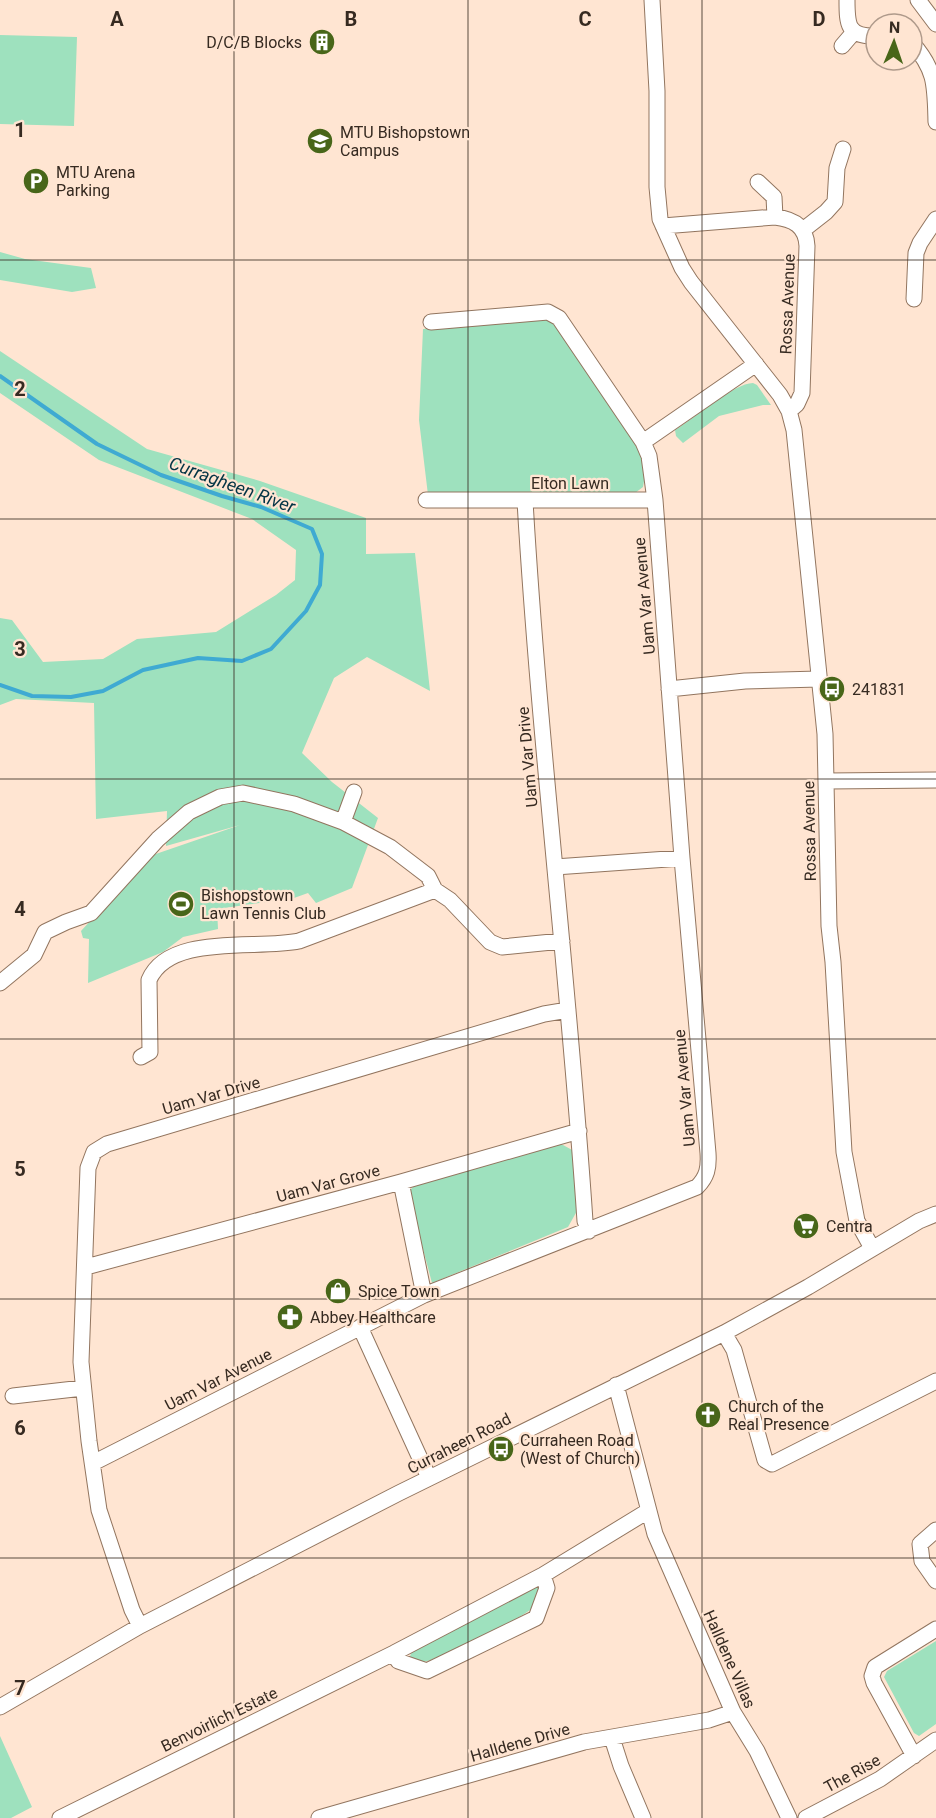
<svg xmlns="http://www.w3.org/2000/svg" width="936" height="1818" font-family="Roboto,sans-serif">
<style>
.green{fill:#9ee1be}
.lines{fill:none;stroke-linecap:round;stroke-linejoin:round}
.stream{stroke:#3faad2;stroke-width:4}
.minor-casing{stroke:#92755f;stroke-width:17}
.minor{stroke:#fff;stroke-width:15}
.grid{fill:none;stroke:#362a21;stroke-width:1.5;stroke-opacity:0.55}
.labels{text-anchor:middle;stroke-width:4.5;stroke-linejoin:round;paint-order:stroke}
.poi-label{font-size:16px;fill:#362a21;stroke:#ffe5d2;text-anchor:start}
.street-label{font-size:16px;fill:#362a21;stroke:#ffe5d2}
.water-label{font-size:18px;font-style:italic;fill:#033445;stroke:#ffe5d2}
.grid-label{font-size:20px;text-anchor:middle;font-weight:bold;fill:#362a21;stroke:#ffe5d2;stroke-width:4.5;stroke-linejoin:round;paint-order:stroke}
</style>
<rect width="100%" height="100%" fill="#ffe5d2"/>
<path class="green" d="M 0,35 L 77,37 L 74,126 L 0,124 Z
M 0,252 L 25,259 L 91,268 L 96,288 L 72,292 L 0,280 Z
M 541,319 L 553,321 L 640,448 L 645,475 L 643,487 L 635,493 L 428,495 L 419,420 L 423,329 Z
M 0,351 L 147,449 L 260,481 L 366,518 L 366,554 L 415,553 L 430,691 L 367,657 L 334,678 L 302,753 L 332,782 L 378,818 L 352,888 L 316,903 L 308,893 L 294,898 L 217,909 L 218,929 L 183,937 L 163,952 L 88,983 L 89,939 L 83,938 L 81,931 L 150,856 L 240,825 L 166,846 L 167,811 L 96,819 L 94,703 L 16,699 L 0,705 L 0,618 L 12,620 L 43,662 L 103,659 L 137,639 L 216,632 L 276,595 L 295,580 L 296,550 L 252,519 L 99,460 L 0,393 Z
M 753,383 L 757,385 L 771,405 L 763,405 L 719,416 L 683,443 L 676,436 L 675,430 C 694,419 734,383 753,383 Z
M 554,1145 L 563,1145 L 574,1151 L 577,1211 L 568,1227 L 432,1283 L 410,1200 L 411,1189 L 418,1182 Z
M 538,1585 L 540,1586 C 539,1593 537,1602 532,1608 C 527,1616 440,1658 427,1661 C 421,1663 415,1661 409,1659 L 412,1651 Z
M 936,1641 L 936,1724 L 919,1736 L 914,1733 L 884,1677 L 887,1671 Z
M 0,1736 L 32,1807 L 11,1818 L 0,1818 Z"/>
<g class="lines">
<path class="stream" d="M 0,376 L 97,444 L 161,475 L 222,496 L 261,507 L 312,529 L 322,554 L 320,585 L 306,611 L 271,649 L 242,661 L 198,658 L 143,670 L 103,691 L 71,697 L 32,696 L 0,685"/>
<defs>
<path id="minor" d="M 652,0 L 657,91 L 657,187 L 660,219 L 682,268 L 691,282 L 780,395 L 789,411 L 794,430 L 825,734 L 829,926 L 833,962 L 844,1152 L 857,1221 L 872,1248
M 847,0 C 847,24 847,37 876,36
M 918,0 L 936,24
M 912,43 C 936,70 935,86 936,122
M 842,46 L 854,32
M 758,182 L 774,197 L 775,217
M 663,226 L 775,217 C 793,219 806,226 807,246 L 802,393 L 797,404 L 789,411
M 803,230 L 826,212 L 835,202 L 837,168 L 843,149
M 914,299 L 916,253 L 920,243 L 936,219
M 643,442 L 756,364
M 426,500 L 655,500 L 649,456 L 643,442 L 559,318 L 548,312 L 431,322
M 525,501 C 539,741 569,981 585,1221 L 589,1231
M 669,689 L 745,681 L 819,679
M 827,781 L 936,780
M 343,822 L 354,792
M 555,867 L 682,858
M 0,983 L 34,955 L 45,932 L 66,922 L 91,913 L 158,839 L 189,812 L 220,797 L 243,793 L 294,804 L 343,822 L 390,847 L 428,876 L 435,890
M 141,1057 L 150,1052 L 149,980 C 169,933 256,950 299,941 L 435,890 L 450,900 L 490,942 L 502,947 L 562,941
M 401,1182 L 424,1295
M 86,1267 L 401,1182 L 579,1131
M 360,1327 L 429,1478
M 724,1333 L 734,1350 L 765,1460 L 772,1464 L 936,1381
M 616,1385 L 655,1534 L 733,1712 L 757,1751 L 789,1818
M 13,1396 L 83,1388
M 93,1463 L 424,1295 L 697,1187 C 707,1177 709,1168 708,1153 L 682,858 L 655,500
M 936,1530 L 920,1544 L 922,1561 L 936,1581
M 140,1626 L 132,1610 L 99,1510 L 89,1441 L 81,1362 L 88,1168 L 94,1152 L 107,1144 L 544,1014 L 568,1010
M 394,1653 L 398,1661 L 427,1671 L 536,1618 L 547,1588 L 543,1575
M 0,1707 L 140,1626 L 399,1493 L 724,1333 L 808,1287 L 919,1221 L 936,1214
M 612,1738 L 621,1766 L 643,1818
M 914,1756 L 874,1683 L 872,1676 L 875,1667 L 936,1629
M 60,1818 L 394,1653 L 543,1575 L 648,1511
M 319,1818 L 584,1742 L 709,1720 L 733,1712
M 806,1818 L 880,1779 L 936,1740"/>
</defs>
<use href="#minor" class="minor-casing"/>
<use href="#minor" class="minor"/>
</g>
<path class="grid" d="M 234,0 L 234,1818M 468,0 L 468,1818M 702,0 L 702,1818M 0,260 L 936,260M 0,519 L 936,519M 0,779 L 936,779M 0,1039 L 936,1039M 0,1299 L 936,1299M 0,1558 L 936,1558"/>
<defs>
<symbol id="building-disc" viewBox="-11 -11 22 22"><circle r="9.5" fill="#486619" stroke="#ffe5d2"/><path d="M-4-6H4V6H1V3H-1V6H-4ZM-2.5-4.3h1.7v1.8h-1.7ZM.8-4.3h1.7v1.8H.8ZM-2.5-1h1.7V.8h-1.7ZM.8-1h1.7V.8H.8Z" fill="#fff"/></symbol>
<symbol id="university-disc" viewBox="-11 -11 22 22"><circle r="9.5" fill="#486619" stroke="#ffe5d2"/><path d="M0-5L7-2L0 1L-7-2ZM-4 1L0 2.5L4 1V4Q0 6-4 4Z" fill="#fff"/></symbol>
<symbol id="parking-disc" viewBox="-11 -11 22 22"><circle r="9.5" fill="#486619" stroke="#ffe5d2"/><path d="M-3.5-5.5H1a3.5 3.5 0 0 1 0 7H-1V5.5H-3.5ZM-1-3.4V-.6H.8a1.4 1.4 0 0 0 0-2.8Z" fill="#fff"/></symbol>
<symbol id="bus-disc" viewBox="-11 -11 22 22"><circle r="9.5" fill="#486619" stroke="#ffe5d2"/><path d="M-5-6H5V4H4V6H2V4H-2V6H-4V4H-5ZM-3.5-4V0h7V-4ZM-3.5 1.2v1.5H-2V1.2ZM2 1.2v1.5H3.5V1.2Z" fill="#fff"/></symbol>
<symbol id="stadium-disc" viewBox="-11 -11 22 22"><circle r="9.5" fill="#486619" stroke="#ffe5d2"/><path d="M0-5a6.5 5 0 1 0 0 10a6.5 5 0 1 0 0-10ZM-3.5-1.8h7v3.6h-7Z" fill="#fff"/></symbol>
<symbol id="supermarket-disc" viewBox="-11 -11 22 22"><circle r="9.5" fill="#486619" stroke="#ffe5d2"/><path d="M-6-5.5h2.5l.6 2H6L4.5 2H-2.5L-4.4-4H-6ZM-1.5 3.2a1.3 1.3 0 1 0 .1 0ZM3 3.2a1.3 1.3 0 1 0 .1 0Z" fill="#fff"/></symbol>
<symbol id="shop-disc" viewBox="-11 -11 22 22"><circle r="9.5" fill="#486619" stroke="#ffe5d2"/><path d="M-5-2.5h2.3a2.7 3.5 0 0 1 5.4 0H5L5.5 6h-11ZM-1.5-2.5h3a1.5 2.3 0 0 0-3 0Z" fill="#fff"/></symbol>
<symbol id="pharmacy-disc" viewBox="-11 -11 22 22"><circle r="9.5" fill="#486619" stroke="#ffe5d2"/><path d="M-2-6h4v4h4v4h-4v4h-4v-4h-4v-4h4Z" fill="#fff"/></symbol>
<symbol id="church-disc" viewBox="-11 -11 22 22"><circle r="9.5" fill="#486619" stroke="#ffe5d2"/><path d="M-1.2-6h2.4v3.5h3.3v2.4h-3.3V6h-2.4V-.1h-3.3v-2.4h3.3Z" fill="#fff"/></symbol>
</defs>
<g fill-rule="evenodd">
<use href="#building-disc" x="307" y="27" width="30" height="30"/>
<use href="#university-disc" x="305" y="126" width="30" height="30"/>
<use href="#parking-disc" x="21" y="166" width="30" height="30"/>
<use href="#bus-disc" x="817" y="674" width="30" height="30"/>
<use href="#stadium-disc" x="166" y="889" width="30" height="30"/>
<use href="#supermarket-disc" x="791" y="1211" width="30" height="30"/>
<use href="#shop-disc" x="323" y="1276" width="30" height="30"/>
<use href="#pharmacy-disc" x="275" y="1302" width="30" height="30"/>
<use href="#church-disc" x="693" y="1400" width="30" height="30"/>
<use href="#bus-disc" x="486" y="1434" width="30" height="30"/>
</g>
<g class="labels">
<g class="poi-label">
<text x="302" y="48" text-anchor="end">D/C/B Blocks</text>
<text x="340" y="138">MTU Bishopstown<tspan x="340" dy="18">Campus</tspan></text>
<text x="56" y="178">MTU Arena<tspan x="56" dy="18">Parking</tspan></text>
<text x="852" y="695">241831</text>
<text x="201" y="901">Bishopstown<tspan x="201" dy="18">Lawn Tennis Club</tspan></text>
<text x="826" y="1232">Centra</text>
<text x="358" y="1297">Spice Town</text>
<text x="310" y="1323">Abbey Healthcare</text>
<text x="728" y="1412">Church of the<tspan x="728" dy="18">Real Presence</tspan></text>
<text x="520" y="1446">Curraheen Road<tspan x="520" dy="18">(West of Church)</tspan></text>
</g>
<g class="street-label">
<text transform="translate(787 304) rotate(-88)" y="6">Rossa Avenue</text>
<text x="570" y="489">Elton Lawn</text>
<text transform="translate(644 596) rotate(-95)" y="6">Uam Var Avenue</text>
<text transform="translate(527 757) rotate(-95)" y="6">Uam Var Drive</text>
<text transform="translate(809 831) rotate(-91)" y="6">Rossa Avenue</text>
<text transform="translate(684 1088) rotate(-95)" y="6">Uam Var Avenue</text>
<text transform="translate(211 1095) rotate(-16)" y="6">Uam Var Drive</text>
<text transform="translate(328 1183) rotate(-15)" y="6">Uam Var Grove</text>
<text transform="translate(218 1379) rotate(-27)" y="6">Uam Var Avenue</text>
<text transform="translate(459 1443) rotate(-27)" y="6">Curraheen Road</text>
<text transform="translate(730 1659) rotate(66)" y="6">Halldene Villas</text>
<text transform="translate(219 1719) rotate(-26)" y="6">Benvoirlich Estate</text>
<text transform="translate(520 1742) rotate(-16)" y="6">Halldene Drive</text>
<text transform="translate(852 1773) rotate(-29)" y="6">The Rise</text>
</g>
<g class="water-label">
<text transform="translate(232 485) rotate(20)" y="6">Curragheen River</text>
</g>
</g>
<g class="grid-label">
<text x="117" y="26">A</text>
<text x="351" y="26">B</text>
<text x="585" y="26">C</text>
<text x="819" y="26">D</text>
<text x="20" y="137">1</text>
<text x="20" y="396">2</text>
<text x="20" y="656">3</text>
<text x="20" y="916">4</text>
<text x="20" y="1176">5</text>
<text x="20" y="1435">6</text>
<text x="20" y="1695">7</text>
</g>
<g transform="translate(894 42) rotate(2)"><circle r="28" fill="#ffe5d2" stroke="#af9a8b" stroke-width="1.5"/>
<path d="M0-4.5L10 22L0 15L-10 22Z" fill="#486619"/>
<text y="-9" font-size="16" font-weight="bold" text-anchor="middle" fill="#362a21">N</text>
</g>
</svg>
